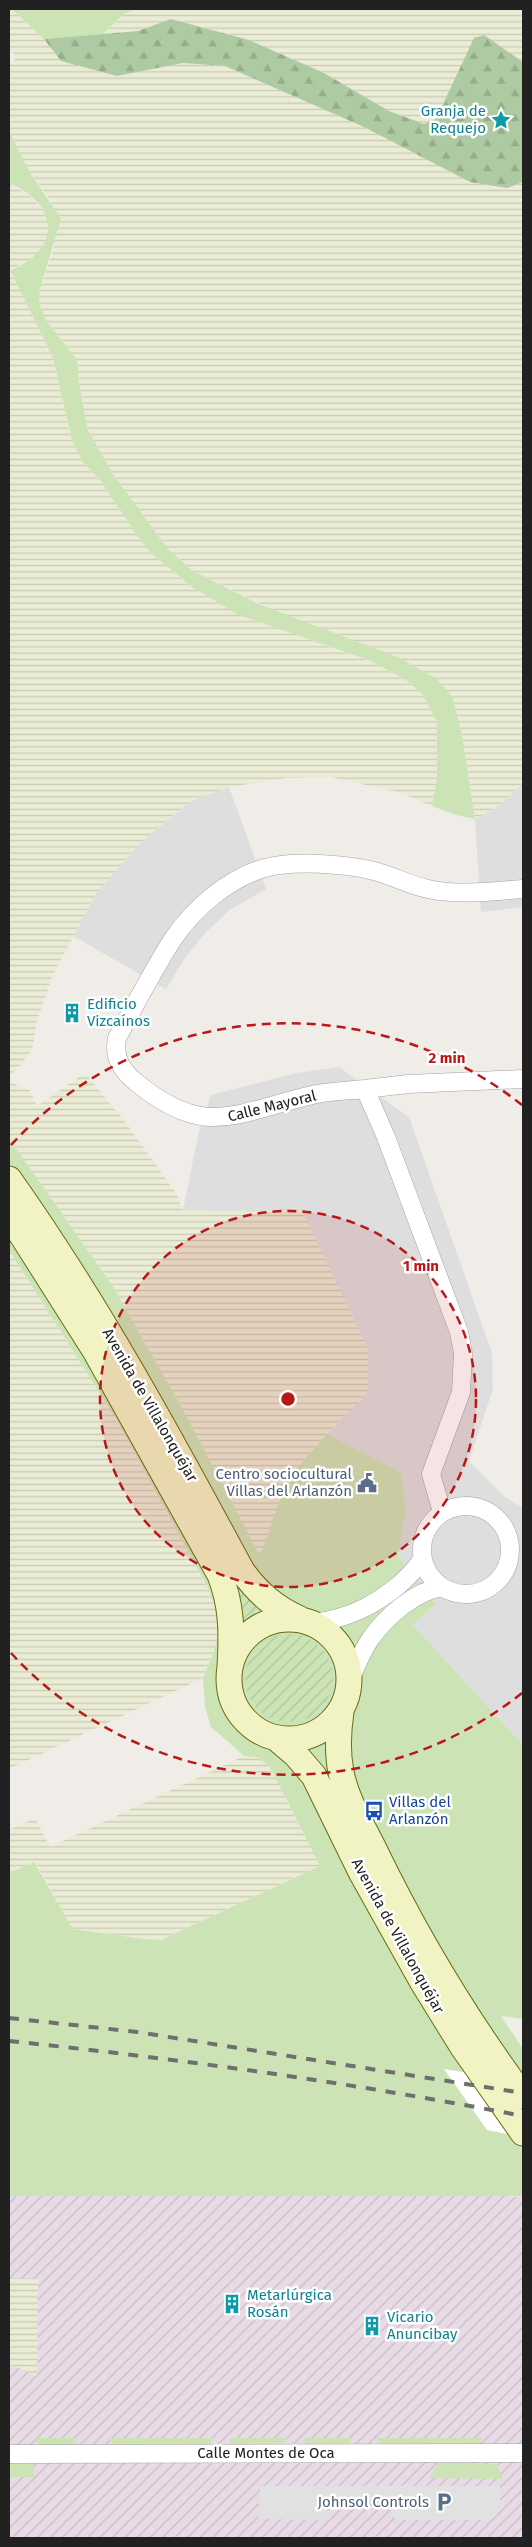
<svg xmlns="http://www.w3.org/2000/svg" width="532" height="2547" font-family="'Fira Sans',sans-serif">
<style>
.residential{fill:#dedede}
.industrial{fill:url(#industrial-furrows)}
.farmland{fill:url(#farmland-rules)}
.grass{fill:#cce4b5}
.forest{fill:url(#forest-firs)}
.garden{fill:url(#garden-furrows)}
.parking{fill:#e1e1e1}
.pier{fill:#fff}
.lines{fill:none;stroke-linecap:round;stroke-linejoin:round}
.street-casing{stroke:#a2a2a2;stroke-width:19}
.secondary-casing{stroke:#646d12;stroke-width:27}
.street{stroke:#fff;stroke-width:18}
.secondary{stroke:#f1f3c3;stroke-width:25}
.rail{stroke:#6f6f6f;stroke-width:4;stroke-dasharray:10 10;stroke-linecap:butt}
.ring{fill:none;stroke:#b91819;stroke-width:2.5;stroke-dasharray:9 6}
.labels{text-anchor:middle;stroke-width:5;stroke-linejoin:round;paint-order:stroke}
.culture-label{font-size:15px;fill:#0d838f;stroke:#fff;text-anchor:start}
.street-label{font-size:15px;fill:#212121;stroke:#fff}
.service-label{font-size:15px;fill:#4e5e75;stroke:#fff;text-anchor:end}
.transit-label{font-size:15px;fill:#164399;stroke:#fff;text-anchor:start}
.centre{fill:#b91819;stroke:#fff;stroke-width:2.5}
.ring-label{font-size:15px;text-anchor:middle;font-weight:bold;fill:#b91819;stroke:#fff;stroke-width:5;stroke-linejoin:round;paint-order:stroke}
</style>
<defs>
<pattern id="industrial-furrows" width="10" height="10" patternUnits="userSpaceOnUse" patternTransform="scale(1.25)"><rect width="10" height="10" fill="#e8dbe6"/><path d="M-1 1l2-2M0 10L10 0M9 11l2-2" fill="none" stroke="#c7bcc5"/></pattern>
<pattern id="farmland-rules" width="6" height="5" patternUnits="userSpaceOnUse" patternTransform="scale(1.25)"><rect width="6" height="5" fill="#ebecd6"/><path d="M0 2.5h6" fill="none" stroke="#c9cab7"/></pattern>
<pattern id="forest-firs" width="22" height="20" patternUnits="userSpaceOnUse" patternTransform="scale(1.25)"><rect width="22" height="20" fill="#aecaa2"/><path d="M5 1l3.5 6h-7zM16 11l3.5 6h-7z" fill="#95ad8b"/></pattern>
<pattern id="garden-furrows" width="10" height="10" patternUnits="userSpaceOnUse" patternTransform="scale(1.25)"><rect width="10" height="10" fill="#cce4b5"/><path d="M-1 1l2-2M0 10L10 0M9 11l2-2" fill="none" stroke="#afc39b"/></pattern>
</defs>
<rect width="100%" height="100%" fill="#f0ede8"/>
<path class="residential" d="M 523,784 L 523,907 L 481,912 L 475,819 L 495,808 Z
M 229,787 L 266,889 L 231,909 L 205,933 L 185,958 L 166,989 L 73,936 L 95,895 L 139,844 L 189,802 Z
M 339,1067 L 409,1117 L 492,1353 L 493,1389 L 469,1461 L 505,1497 L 523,1508 L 523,1745 L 413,1625 L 436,1604 L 398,1556 L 406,1510 L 401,1472 L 327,1434 L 368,1392 L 301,1208 L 252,1212 L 183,1210 L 198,1135 L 211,1095 L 297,1073 Z"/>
<path class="industrial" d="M 509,2195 L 509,2197 L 523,2196 L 523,2538 L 9,2538 L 9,2196 Z"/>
<path class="farmland" d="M 9,9 L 12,9 L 44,39 L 61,61 L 117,76 L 183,63 L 225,66 L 364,127 L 470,182 L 507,188 L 523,182 L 523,784 L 495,808 L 475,819 L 461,729 L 452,696 L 193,571 L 168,549 L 113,474 L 88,430 L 79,384 L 77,360 L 46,320 L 39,303 L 40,289 L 54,248 L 51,201 L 29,171 L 9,131 L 9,66 L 15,59 L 14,53 L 9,53 Z
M 135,9 L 523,9 L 523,62 L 484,35 L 475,38 L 436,119 L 424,124 L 389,111 L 324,73 L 249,40 L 171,19 L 138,31 L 103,34 L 124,14 Z
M 9,183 L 30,196 L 42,208 L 48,221 L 48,238 L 42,250 L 31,259 L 11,270 L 11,272 L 53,358 L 72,440 L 83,462 L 100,480 L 138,537 L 152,554 L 192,587 L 332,648 L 371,661 L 406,680 L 423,695 L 437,722 L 437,779 L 432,806 L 398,792 L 330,777 L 286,778 L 229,787 L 189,802 L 139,844 L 95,895 L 52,977 L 36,1025 L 32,1050 L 18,1068 L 9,1076 Z
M 85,1073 L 126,1123 L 176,1193 L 183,1210 L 252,1212 L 301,1208 L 368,1349 L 368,1392 L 327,1434 L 276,1492 L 281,1497 L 260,1557 L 181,1406 L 112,1285 L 9,1138 L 9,1082 L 30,1090 L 37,1106 Z
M 9,1250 L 115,1417 L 209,1590 L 220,1621 L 214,1652 L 203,1678 L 9,1769 Z
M 244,1756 L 259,1758 L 270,1767 L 320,1866 L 159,1941 L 73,1929 L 35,1862 L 9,1873 L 9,1830 L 35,1818 L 50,1847 Z
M 9,2278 L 38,2279 L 37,2376 L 9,2364 Z"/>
<path class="grass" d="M 12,9 L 135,9 L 124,14 L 103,34 L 44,39 Z
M 9,131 L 29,171 L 61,219 L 40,289 L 39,303 L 46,320 L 77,360 L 79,384 L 88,430 L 113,474 L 168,549 L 193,571 L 261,605 L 400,658 L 437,679 L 452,696 L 461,729 L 475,819 L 456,815 L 432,806 L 437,779 L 437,722 L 423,695 L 406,680 L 371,661 L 237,614 L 192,587 L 152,554 L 138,537 L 100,480 L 83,462 L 72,440 L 53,358 L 11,272 L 11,270 C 63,249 58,203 9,183 Z
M 9,1138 L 112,1285 L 181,1406 L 260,1556 L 281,1497 L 276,1492 L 327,1434 L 401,1472 L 406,1510 L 398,1556 L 436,1604 L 413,1625 L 523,1745 L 523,2019 L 501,2016 L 523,2049 L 523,2196 L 9,2196 L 9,1873 L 34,1862 L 73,1929 L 159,1941 L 320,1866 L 270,1767 L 259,1758 L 244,1756 L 211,1727 L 205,1707 L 203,1678 L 214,1652 L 220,1621 L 209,1590 L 115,1417 L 9,1250 Z
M 35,2438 L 77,2438 L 75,2445 L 38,2445 Z
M 108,2438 L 213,2438 L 210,2445 L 114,2445 Z
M 229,2438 L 287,2438 L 282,2445 L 232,2445 Z
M 303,2438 L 353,2438 L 347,2445 L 308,2445 Z
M 377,2438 L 482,2438 L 480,2445 L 381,2445 Z
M 449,2463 L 497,2464 L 503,2479 L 429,2478 L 438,2464 Z
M 9,2464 L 34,2464 L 34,2477 L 9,2477 Z"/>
<path class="forest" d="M 171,19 L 249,40 L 324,73 L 389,111 L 424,124 L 436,119 L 474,38 L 484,35 L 523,62 L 523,182 L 507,188 L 470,182 L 364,127 L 225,66 L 183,63 L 117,76 L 61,61 L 44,39 L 138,31 Z"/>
<path class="garden" d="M 26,1218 L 260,1609 L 243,1619 L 240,1602 Z
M245 1678a44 44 0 1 1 88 0a44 44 0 1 1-88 0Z"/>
<path class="parking" d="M 260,2486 L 500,2486 L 500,2510 L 496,2516 L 488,2520 L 397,2520 L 392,2516 L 390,2505 L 384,2500 L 331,2499 L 327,2500 L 327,2520 L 258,2519 Z"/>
<path class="pier" d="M 444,2069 L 523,2082 L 523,2137 L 487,2130 Z"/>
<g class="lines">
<defs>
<path id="street" d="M 365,1089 L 408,1084 L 523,1079
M422 1550a44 44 0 1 1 88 0a44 44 0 1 1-88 0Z
M 442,1512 L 431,1474 L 461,1392 L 463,1353 L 459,1332 L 386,1137 L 365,1089 C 346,1091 326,1091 308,1096 C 234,1114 204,1138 137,1083 C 122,1071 113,1058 117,1038 C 135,1005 153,970 173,939 C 193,909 230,877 265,868 C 294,860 345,864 374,871 C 393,876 410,885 428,889 C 458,896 494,891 523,889
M 314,1623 C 348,1618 372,1607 399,1585 C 408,1576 416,1570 422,1559
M 350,1680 C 356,1666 362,1651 371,1638 C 387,1616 415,1591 442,1587
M 9,2454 L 523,2453"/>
<path id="secondary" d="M 9,1179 C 97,1303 170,1437 242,1571 C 258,1593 275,1608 300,1619
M 9,1215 L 94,1349 L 220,1575 C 232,1606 232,1633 230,1666
M229 1679a60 60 0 1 1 120 0a60 60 0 1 1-120 0Z
M 341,1712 C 338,1732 337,1752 341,1772 C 346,1799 362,1825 374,1849 C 416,1936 466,2019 523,2096
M 276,1738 L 296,1755 L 314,1776 L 362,1874 L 423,1983 L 462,2046 L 523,2133"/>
</defs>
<use href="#street" class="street-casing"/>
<use href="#secondary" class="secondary-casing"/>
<use href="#street" class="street"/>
<use href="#secondary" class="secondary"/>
<path class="rail" d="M 9,2018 L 137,2032 L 523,2093
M 9,2041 C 181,2059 353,2083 523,2116"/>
</g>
<circle cx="288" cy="1399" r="188" fill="#b91819" fill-opacity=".12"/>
<g class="ring">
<circle cx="288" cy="1399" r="188"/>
<path d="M522 1693A376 376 0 0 1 11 1653M11 1145A376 376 0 0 1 522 1105"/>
</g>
<defs>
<symbol id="sight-bare" viewBox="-9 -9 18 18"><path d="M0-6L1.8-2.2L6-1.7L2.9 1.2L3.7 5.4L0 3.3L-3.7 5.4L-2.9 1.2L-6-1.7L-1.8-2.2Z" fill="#0f9aa8" stroke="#fff" stroke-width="2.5" paint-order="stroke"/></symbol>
<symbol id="building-bare" viewBox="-9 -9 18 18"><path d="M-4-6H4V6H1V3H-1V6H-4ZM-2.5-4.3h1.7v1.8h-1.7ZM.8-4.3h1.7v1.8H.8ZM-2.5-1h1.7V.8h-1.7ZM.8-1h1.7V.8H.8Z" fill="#0f9aa8" stroke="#fff" stroke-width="2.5" paint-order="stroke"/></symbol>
<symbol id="civic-bare" viewBox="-9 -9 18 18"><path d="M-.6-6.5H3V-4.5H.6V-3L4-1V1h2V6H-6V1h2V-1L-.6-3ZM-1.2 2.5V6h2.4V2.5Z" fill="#5c6f8a" stroke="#fff" stroke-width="2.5" paint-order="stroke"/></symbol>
<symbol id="bus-bare" viewBox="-9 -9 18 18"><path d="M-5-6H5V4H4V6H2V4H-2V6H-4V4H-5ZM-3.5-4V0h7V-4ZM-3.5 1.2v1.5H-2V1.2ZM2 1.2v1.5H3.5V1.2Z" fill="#1a4fb4" stroke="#fff" stroke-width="2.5" paint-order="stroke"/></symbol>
<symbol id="parking-bare" viewBox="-9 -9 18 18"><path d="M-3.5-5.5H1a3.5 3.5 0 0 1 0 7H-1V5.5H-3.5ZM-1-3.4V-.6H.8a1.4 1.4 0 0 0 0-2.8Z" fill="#5c6f8a" stroke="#fff" stroke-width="2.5" paint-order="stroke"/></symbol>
</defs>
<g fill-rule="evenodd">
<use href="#sight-bare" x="487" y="106" width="28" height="28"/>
<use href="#building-bare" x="58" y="999" width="28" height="28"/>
<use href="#civic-bare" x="353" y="1469" width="28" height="28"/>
<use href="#bus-bare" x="360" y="1797" width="28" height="28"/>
<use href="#building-bare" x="218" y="2290" width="28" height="28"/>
<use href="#building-bare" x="358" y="2312" width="28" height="28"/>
<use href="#parking-bare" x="430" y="2488" width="28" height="28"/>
</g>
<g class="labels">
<g class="culture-label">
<text x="486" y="116" text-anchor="end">Granja de<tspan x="486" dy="17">Requejo</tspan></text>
<text x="87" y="1009">Edificio<tspan x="87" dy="17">Vizcaínos</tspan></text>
<text x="247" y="2300">Metarlúrgica<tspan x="247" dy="17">Rosán</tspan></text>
<text x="387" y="2322">Vicario<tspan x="387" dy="17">Anuncibay</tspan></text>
</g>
<g class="street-label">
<text transform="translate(272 1106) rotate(-14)" y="5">Calle Mayoral</text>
<text transform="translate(150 1405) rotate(60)" y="5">Avenida de Villalonquéjar</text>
<text transform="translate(398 1936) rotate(61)" y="5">Avenida de Villalonquéjar</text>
<text x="266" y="2458">Calle Montes de Oca</text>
</g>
<g class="service-label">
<text x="352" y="1479">Centro sociocultural<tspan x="352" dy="17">Villas del Arlanzón</tspan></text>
<text x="429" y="2507">Johnsol Controls</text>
</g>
<g class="transit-label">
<text x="389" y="1807">Villas del<tspan x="389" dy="17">Arlanzón</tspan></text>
</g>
</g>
<circle cx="288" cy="1399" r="8" class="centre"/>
<g class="ring-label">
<text x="447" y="1063">2 min</text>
<text x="421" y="1271">1 min</text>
</g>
<rect width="532" height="2547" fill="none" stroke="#212121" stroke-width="20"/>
</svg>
